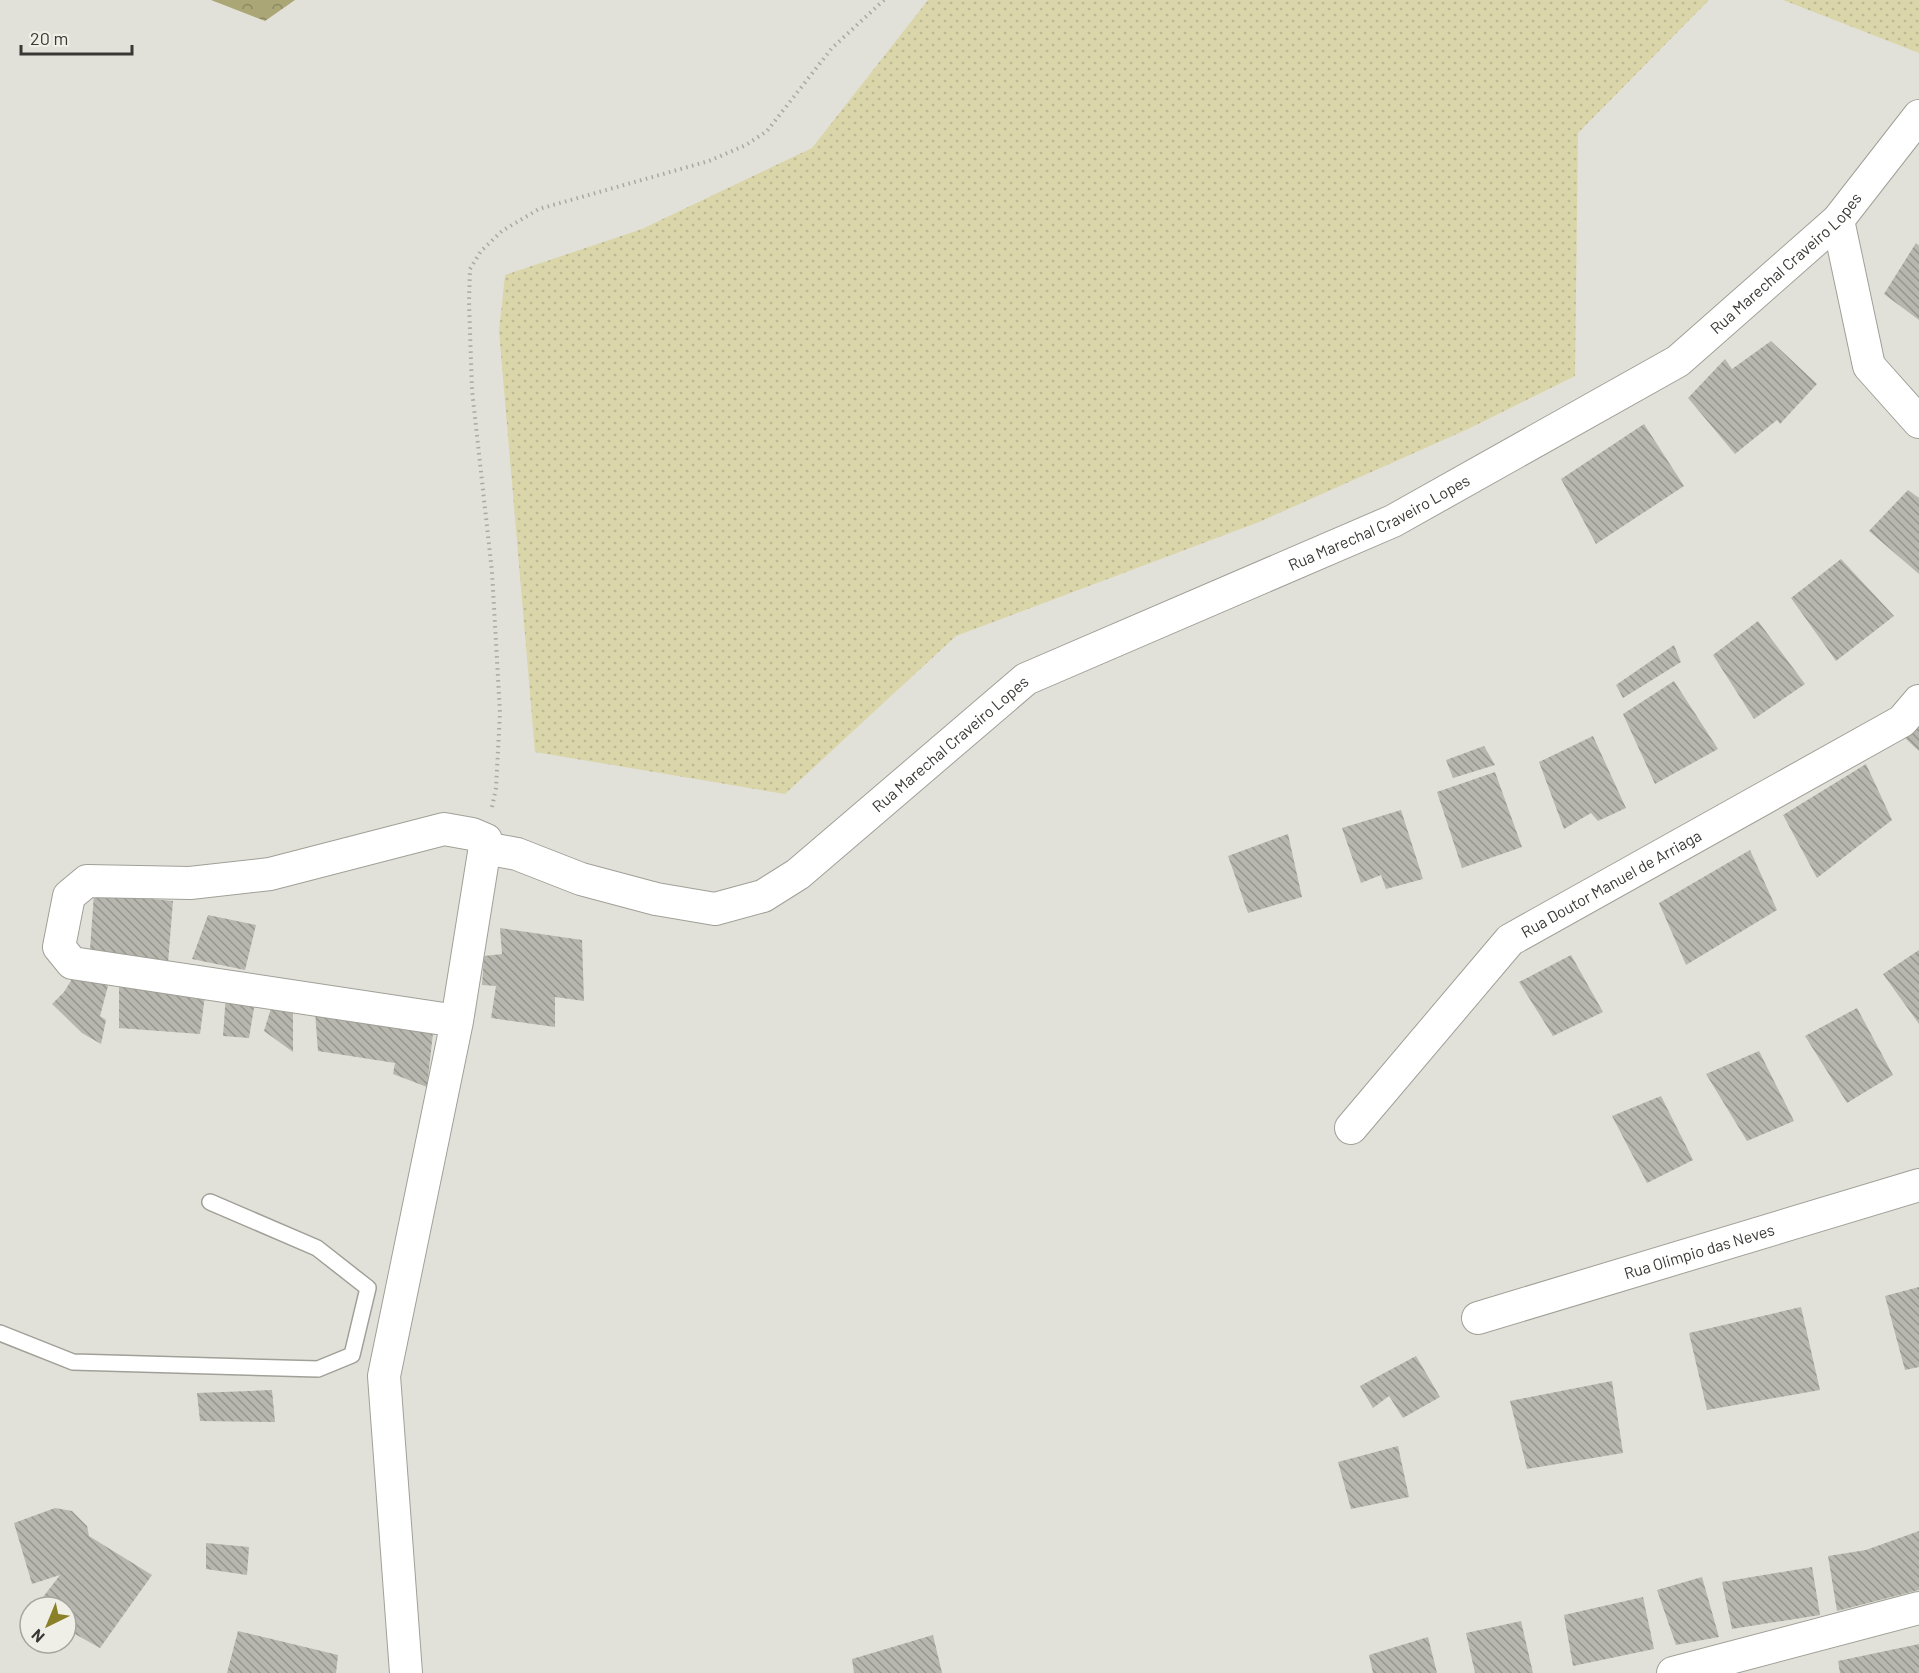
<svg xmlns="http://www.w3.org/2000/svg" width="1919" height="1673" font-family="Barlow,sans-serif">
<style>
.grass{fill:url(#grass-dots)}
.forest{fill:url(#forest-crowns)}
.building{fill:url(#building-back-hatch)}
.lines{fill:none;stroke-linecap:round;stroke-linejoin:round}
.service-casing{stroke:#a0a098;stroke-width:18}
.minor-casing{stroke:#a0a098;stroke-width:34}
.path{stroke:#a9a8a2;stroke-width:4;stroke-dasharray:1.5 4.5;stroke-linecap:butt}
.service{stroke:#fff;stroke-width:15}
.minor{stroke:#fff;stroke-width:32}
.labels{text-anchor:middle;stroke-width:5;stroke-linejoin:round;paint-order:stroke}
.street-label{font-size:16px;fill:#383835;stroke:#efeee7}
</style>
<defs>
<pattern id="grass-dots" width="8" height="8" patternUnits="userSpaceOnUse" patternTransform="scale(1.5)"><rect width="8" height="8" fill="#dad6aa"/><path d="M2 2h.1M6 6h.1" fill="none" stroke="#bcb893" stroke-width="1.8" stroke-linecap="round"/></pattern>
<pattern id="forest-crowns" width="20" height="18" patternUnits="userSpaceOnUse" patternTransform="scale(1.5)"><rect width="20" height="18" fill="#aba676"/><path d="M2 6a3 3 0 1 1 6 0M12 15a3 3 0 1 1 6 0" fill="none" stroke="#8c8862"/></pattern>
<pattern id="building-back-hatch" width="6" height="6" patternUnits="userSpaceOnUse" patternTransform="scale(1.5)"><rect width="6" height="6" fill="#b7b7af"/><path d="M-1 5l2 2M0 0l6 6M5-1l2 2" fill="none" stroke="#96968f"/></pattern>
</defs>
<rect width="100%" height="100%" fill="#e2e1d9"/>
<path class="grass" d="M 928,0 L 1709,0 L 1578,133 L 1575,376 L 1468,429 L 1259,522 L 956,636 L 785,794 L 535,752 L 499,331 L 505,275 L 642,229 L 812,148 Z
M 1783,0 L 1919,0 L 1919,53 Z"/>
<path class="forest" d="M 211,0 L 295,0 L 265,21 Z"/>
<path class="building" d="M 1916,243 L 1919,246 L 1919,320 L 1884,294 Z
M 1771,341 L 1817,384 L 1780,424 L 1777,420 L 1735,454 L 1688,398 L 1725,359 L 1732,369 Z
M 1644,424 L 1684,486 L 1596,544 L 1561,479 Z
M 1908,490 L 1919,498 L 1919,574 L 1869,531 Z
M 1841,559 L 1894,616 L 1836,661 L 1791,598 Z
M 1758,621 L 1805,684 L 1754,719 L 1713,655 Z
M 1674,645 L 1681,662 L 1623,698 L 1616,685 Z
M 1674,681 L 1718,749 L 1655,784 L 1623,714 Z
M 1919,726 L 1919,751 L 1905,738 Z
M 1593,736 L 1626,808 L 1598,821 L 1591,813 L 1564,829 L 1539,762 Z
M 1484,746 L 1495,765 L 1453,778 L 1446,760 Z
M 1866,764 L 1892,820 L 1817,878 L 1783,815 Z
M 1495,772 L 1522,847 L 1462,868 L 1437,792 Z
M 1401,810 L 1423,879 L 1386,889 L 1381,875 L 1361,883 L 1342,828 Z
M 1288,834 L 1302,897 L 1248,913 L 1228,856 Z
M 1750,850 L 1777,910 L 1686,965 L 1659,903 Z
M 94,894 L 173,901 L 168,963 L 90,949 Z
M 208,915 L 256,925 L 245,970 L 192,959 Z
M 500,928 L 582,940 L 584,1001 L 555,997 L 555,1027 L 491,1018 L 496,986 L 482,985 L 484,956 L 502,954 Z
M 1919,950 L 1919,1024 L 1883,974 Z
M 1571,955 L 1603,1012 L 1553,1036 L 1519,982 Z
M 77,971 L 108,986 L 100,1016 L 106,1020 L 101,1044 L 82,1033 L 52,1004 L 64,992 Z
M 119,986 L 205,995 L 200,1034 L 119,1028 Z
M 226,994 L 256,996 L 249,1038 L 223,1036 Z
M 272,1005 L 293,1011 L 293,1052 L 264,1031 Z
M 1857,1008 L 1893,1075 L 1847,1103 L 1805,1036 Z
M 315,1012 L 434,1024 L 427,1087 L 393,1074 L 395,1063 L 318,1051 Z
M 1759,1051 L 1794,1121 L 1747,1141 L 1706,1074 Z
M 1661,1096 L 1693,1160 L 1647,1183 L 1612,1116 Z
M 1919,1287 L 1919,1367 L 1905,1370 L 1885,1296 Z
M 1801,1307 L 1820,1390 L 1707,1410 L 1689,1333 Z
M 1416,1356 L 1440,1397 L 1403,1418 L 1389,1396 L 1373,1408 L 1360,1386 Z
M 1612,1381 L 1623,1453 L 1527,1469 L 1510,1401 Z
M 272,1390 L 275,1422 L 200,1421 L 197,1393 Z
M 1398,1446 L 1409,1497 L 1351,1509 L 1338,1462 Z
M 55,1508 L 72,1511 L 87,1526 L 89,1536 L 152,1575 L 100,1648 L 66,1629 L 66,1607 L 50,1607 L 40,1601 L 60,1575 L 32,1584 L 14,1523 Z
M 1919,1531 L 1919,1590 L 1837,1611 L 1828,1556 L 1866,1550 Z
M 206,1543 L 249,1547 L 247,1575 L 206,1569 Z
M 1812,1567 L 1820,1615 L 1732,1629 L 1722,1582 Z
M 1702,1577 L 1719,1637 L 1676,1645 L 1657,1590 Z
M 1643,1597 L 1654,1649 L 1573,1666 L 1564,1615 Z
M 1521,1621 L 1533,1673 L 1475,1673 L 1466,1633 Z
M 238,1631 L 338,1655 L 336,1673 L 227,1673 Z
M 933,1635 L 942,1673 L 854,1673 L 852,1659 Z
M 1428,1637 L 1437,1673 L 1373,1673 L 1369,1655 Z
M 1919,1644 L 1919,1673 L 1840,1673 L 1838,1661 Z"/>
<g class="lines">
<defs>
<path id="service" d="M 0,1333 L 73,1362 L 318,1369 L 352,1355 L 368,1288 L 317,1248 L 210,1202"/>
<g id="minor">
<path d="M 1838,220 L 1869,366 L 1919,422"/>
<path id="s1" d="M 485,848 L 517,854 L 581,879 L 656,899 L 715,909 L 763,896 L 798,874 L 1026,679 L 1393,521 L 1678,361 L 1838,220 L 1919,116"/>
<path id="s2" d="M 1351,1128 L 1510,940 L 1902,721 L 1919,701"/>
<path id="s3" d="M 1478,1318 L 1919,1185"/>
<path d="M 406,1673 L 384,1376 L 457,1021 L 486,840 L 472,834 L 444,829 L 270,874 L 190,883 L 87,881 L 69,896 L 59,947 L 72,963 L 457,1021"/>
<path d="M 1673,1673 L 1919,1608"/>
</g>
</defs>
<use href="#service" class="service-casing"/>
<use href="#minor" class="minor-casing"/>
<path class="path" d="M 492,807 L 496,788 L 500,713 L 492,572 L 472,390 L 469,301 L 470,269 L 481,251 L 502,231 L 539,209 L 709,161 L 746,145 L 767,131 L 832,48 L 884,0"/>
<use href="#service" class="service"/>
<use href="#minor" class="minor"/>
</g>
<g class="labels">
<g class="street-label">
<text dy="6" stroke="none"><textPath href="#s1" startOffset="1502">Rua Marechal Craveiro Lopes</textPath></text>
<text dy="6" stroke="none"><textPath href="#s1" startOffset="1016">Rua Marechal Craveiro Lopes</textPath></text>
<text dy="6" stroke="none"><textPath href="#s1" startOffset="530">Rua Marechal Craveiro Lopes</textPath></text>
<text dy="6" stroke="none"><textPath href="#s2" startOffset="362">Rua Doutor Manuel de Arriaga</textPath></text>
<text dy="6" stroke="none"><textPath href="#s3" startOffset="231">Rua Olimpio das Neves</textPath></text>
</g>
</g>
<g transform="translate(48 1625) rotate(223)"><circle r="28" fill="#efeee7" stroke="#a6a5a0" stroke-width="1.5"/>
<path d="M0-4.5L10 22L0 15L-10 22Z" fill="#898027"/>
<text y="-9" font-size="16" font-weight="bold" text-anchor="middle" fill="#383835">N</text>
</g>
<path d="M21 45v9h111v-9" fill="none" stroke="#383835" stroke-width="3"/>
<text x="30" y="45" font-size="18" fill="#383835" stroke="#efeee7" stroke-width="4.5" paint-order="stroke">20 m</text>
</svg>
